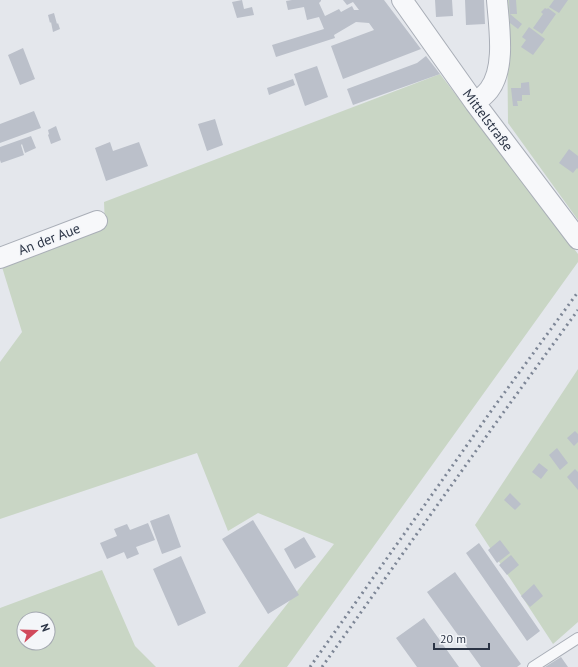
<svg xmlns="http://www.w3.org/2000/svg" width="578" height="667" font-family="'PT Sans',sans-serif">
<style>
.green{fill:#c9d6c5;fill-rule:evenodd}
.building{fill:#bbc0ca}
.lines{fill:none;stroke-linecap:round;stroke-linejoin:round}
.lane-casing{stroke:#a9aeb7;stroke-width:12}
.street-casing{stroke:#a9aeb7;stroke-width:22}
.lane{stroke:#f7f8fa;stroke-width:10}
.street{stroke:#f7f8fa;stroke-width:20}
.rail{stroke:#7d8696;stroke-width:3;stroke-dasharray:2 4;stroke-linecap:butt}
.labels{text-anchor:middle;stroke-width:3;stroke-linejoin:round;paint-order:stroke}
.street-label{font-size:14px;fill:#2b3445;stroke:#f4f6f9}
</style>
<rect width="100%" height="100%" fill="#e4e7ec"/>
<path class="green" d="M 505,0 L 578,0 L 578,220 L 508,123 L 507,27 Z
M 440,74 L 578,254 L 578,262 L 287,667 L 238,667 L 334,544 L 258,513 L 228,531 L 197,453 L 0,519 L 0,362 L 22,332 L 2,267 L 105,227 L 104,202 Z
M 578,369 L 578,622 L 553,644 L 475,525 Z
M 102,570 L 135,646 L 156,667 L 0,667 L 0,608 ZM 24,619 L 48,619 L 48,643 L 24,643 Z"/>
<path class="building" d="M 242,0 L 244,9 L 252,7 L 254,15 L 237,18 L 232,2 Z
M 292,0 L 321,0 L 321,1 L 319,3 L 325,16 L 339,9 L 341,12 L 352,6 L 354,10 L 359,10 L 353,2 L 347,5 L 343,0 L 384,0 L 421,49 L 343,79 L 331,46 L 374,30 L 369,23 L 356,22 L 334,35 L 335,38 L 276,57 L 272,45 L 324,29 L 319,17 L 307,20 L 304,7 L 288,10 L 286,1 Z
M 435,0 L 452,0 L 453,16 L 436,17 Z
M 465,0 L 484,0 L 485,24 L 466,25 Z
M 509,0 L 516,0 L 517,14 L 510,14 L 522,24 L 518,29 L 510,23 Z
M 554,0 L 568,0 L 559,13 L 549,7 Z
M 545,8 L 547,9 L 548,8 L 556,14 L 542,34 L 533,28 L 543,14 L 541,12 Z
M 54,13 L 57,24 L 58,23 L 60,29 L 53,32 L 51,22 L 50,23 L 48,15 Z
M 529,27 L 545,39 L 533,55 L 521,47 L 526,40 L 522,37 Z
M 23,48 L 35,79 L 20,85 L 8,55 Z
M 426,56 L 440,74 L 353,105 L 347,89 L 417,63 Z
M 317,66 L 328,97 L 305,106 L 294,74 Z
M 293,79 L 295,85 L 269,95 L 267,88 Z
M 529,82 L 530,95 L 522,95 L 522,101 L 517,101 L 518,106 L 513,106 L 511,88 L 521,88 L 521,83 Z
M 34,111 L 41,128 L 0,143 L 0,124 Z
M 215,119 L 223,145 L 207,151 L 198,124 Z
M 56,126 L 61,140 L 51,144 L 48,135 L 49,134 L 48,130 Z
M 31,136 L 36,148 L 25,153 L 22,144 L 21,145 L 24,155 L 1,163 L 0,160 L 0,147 Z
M 110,142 L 113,151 L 139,142 L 148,166 L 106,181 L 95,148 Z
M 569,149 L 578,156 L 578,169 L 577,168 L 573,173 L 559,163 Z
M 575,431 L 578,434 L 578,442 L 574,446 L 567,438 Z
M 557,448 L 568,463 L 560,470 L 549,455 Z
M 539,463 L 548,470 L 541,479 L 532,472 Z
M 575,469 L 578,472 L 578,490 L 567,477 Z
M 510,493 L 521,504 L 515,510 L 504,500 Z
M 169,514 L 181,547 L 162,554 L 150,521 Z
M 253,520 L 299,595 L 268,614 L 222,539 Z
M 148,523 L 155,540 L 136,547 L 139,554 L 127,559 L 124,552 L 107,559 L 100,543 L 117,536 L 114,529 L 127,524 L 130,530 Z
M 304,537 L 316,557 L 295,569 L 284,549 Z
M 500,540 L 510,553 L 497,563 L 488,550 Z
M 479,543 L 540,631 L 527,641 L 466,553 Z
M 511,555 L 519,565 L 507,575 L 499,565 Z
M 181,556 L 206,613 L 178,626 L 153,569 Z
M 455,572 L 521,664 L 517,667 L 481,667 L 427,592 Z
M 534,584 L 543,596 L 530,607 L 521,596 Z
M 424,618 L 459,667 L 417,667 L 396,638 Z
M 561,657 L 568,667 L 545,667 Z"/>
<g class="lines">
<defs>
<path id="lane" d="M 533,667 L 578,638"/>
<path id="street" d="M 402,0 L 475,103 L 578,239
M 475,103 C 480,99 485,95 489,90 C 506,68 499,27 497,0
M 0,258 L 97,221"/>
</defs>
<use href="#lane" class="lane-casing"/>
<use href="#street" class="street-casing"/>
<use href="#lane" class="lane"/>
<use href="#street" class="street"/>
<path class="rail" d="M 310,667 L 494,407 L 578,292
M 322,667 L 503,413 L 578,310"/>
</g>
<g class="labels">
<g class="street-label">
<text transform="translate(488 120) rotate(53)" y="5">Mittelstraße</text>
<text transform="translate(49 239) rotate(-21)" y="5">An der Aue</text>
</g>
</g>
<g transform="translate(36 631) rotate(70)"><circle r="19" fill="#f4f6f9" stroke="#a4a8b1"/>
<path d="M0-3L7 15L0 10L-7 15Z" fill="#d1495b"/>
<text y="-6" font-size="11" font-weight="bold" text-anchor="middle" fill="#2b3445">N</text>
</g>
<path d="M434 643v6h55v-6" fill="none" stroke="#2b3445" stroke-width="2"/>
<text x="440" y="643" font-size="12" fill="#2b3445" stroke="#f4f6f9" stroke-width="3" paint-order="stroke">20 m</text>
</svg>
